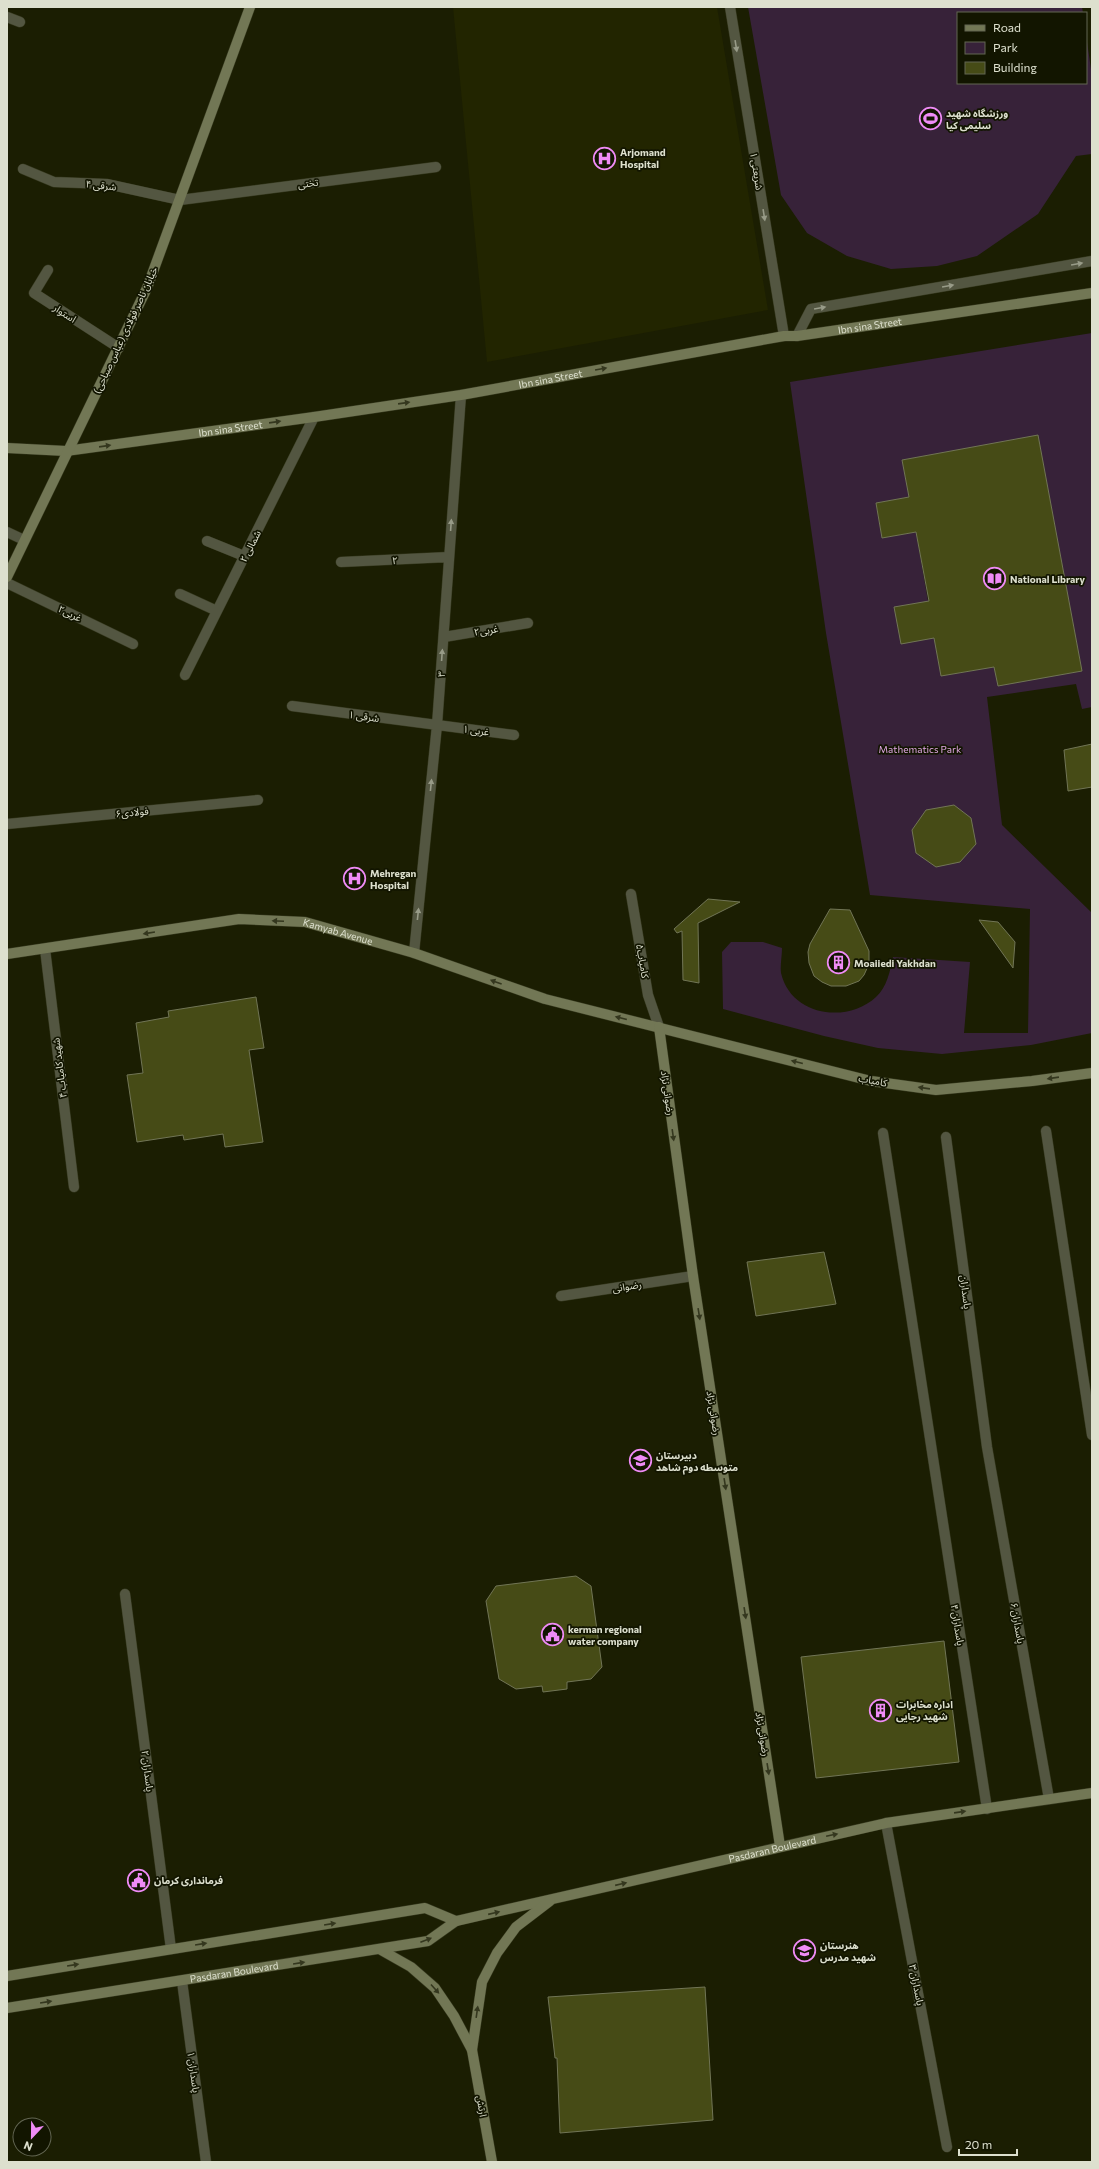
<svg xmlns="http://www.w3.org/2000/svg" width="1099" height="2169" font-family="Commissioner,'Noto Sans Arabic',sans-serif">
<style>
.built{fill:#222500}
.green{fill:#372239;fill-rule:evenodd}
.building{fill:#464b16;stroke:#717556}
.lines{fill:none;stroke-linecap:round;stroke-linejoin:round}
.lane-casing{stroke:#36391f;stroke-width:11}
.street-casing{stroke:#36391f;stroke-width:11}
.secondary-casing{stroke:#36391f;stroke-width:11}
.lane{stroke:#535641;stroke-width:10}
.street{stroke:#535641;stroke-width:10}
.secondary{stroke:#727755;stroke-width:10}
.oneway{fill:#989b88}
.oneway2{fill:#34371e}
.labels{text-anchor:middle;stroke-width:3.5;stroke-linejoin:round;paint-order:stroke}
.poi-label{font-size:10px;font-weight:bold;fill:#dde0ce;stroke:#121500;text-anchor:start}
.street-label{font-size:10px;fill:#dde0ce;stroke:#121500}
.park-label{font-size:10px;fill:#e1a8e4;stroke:#121500}
</style>
<rect width="100%" height="100%" fill="#1b1e02"/>
<path class="built" d="M 453,7 L 717,7 L 768,310 L 487,362 Z"/>
<path class="green" d="M 748,7 L 1082,7 L 1083,13 L 958,13 L 958,83 L 1086,83 L 1086,35 L 1092,76 L 1092,154 L 1076,156 L 1038,214 L 977,256 L 937,266 L 891,269 L 847,256 L 807,233 L 781,195 Z
M 1092,333 L 1092,707 L 1082,709 L 1076,684 L 987,697 L 1002,825 L 1092,913 L 1092,1033 L 1031,1045 L 942,1054 L 878,1048 L 824,1036 L 723,1009 L 722,952 L 731,942 L 763,942 L 782,948 C 782,956 780,966 781,973 C 791,1016 847,1024 876,997 C 887,987 890,971 893,957 L 970,962 L 964,1033 L 1028,1033 L 1030,909 L 870,895 L 826,633 L 790,382 ZM 1038,436 L 1082,671 L 998,685 L 994,667 L 941,676 L 916,532 L 882,538 L 876,503 L 909,497 L 902,460 Z"/>
<path class="building" d="M 1038,435 L 1082,671 L 998,686 L 994,667 L 941,676 L 934,638 L 901,644 L 894,607 L 929,601 L 916,532 L 882,538 L 876,503 L 909,497 L 902,460 Z
M 1092,744 L 1092,787 L 1068,791 L 1064,750 Z
M 954,805 L 971,818 L 976,844 L 960,862 L 936,867 L 916,853 L 912,830 L 926,810 Z
M 708,899 L 740,902 L 698,923 L 699,983 L 683,980 L 682,931 L 677,933 L 674,929 Z
M 830,909 L 850,910 L 869,951 L 869,964 L 864,975 L 859,981 L 846,986 L 831,986 L 822,982 L 814,976 L 809,963 L 808,952 L 810,944 Z
M 979,920 L 998,922 L 1015,942 L 1013,968 Z
M 256,997 L 264,1048 L 249,1050 L 263,1142 L 225,1147 L 223,1134 L 184,1140 L 183,1135 L 137,1142 L 127,1075 L 143,1073 L 136,1023 L 169,1017 L 168,1011 Z
M 824,1252 L 836,1304 L 756,1316 L 747,1262 Z
M 576,1576 L 591,1586 L 602,1667 L 591,1679 L 567,1682 L 567,1689 L 543,1692 L 542,1686 L 516,1689 L 499,1679 L 486,1601 L 496,1586 Z
M 944,1641 L 959,1762 L 816,1778 L 801,1657 Z
M 705,1987 L 713,2120 L 560,2133 L 557,2058 L 555,2058 L 548,1997 Z"/>
<g class="lines">
<defs>
<path id="lane" d="M 797,336 L 811,309 L 1092,261"/>
<path id="street" d="M 730,7 L 784,336
M 7,17 L 20,22
M 23,169 L 54,182 L 107,184 L 180,200 L 436,167
M 48,270 L 34,293 L 119,348
M 7,532 L 24,540
M 207,541 L 244,556
M 341,562 L 449,557
M 7,583 L 133,644
M 180,594 L 217,611
M 444,637 L 528,623
M 185,675 L 314,417
M 292,706 L 514,735
M 7,824 L 258,800
M 631,894 L 648,995 L 659,1027
M 45,949 L 74,1187
M 414,953 L 437,725 L 461,395
M 1046,1131 L 1092,1435
M 883,1133 L 987,1809
M 946,1137 L 987,1447 L 1049,1799
M 561,1296 L 693,1276
M 125,1594 L 171,1949
M 886,1823 L 947,2147
M 182,1981 L 206,2162"/>
<g id="secondary">
<path id="s1" d="M 7,448 L 66,451 L 314,417 L 461,395 L 784,336 L 797,336 L 1092,293"/>
<path d="M 7,577 L 147,288 L 250,7"/>
<path id="s2" d="M 7,954 L 239,919 L 305,922 L 414,953 L 545,999 L 871,1081 L 936,1090 L 1032,1081 L 1092,1073"/>
<path d="M 659,1027 L 693,1276 L 780,1846"/>
<path d="M 381,1950 L 411,1967 L 435,1988 L 454,2016 L 472,2050 L 492,2162"/>
<path d="M 7,1976 L 425,1908 L 456,1921"/>
<path id="s3" d="M 7,2008 L 428,1941 L 456,1921 L 886,1823 L 1092,1793"/>
<path d="M 472,2050 L 482,1982 L 497,1953 L 516,1927 L 550,1901"/>
</g>
</defs>
<use href="#lane" class="lane-casing"/>
<use href="#street" class="street-casing"/>
<use href="#secondary" class="secondary-casing"/>
<use href="#lane" class="lane"/>
<use href="#street" class="street"/>
<use href="#secondary" class="secondary"/>
</g>
<defs><path id="oneway-solid" d="M-6-.8H1V-3.2L6.5 0L1 3.2V.8H-6Z"/></defs>
<g class="oneway">
<use href="#oneway-solid" transform="translate(736 46) rotate(81)"/>
<use href="#oneway-solid" transform="translate(764 215) rotate(81)"/>
<use href="#oneway-solid" transform="translate(1077 264) rotate(-10)"/>
<use href="#oneway-solid" transform="translate(948 286) rotate(-10)"/>
<use href="#oneway-solid" transform="translate(820 308) rotate(-10)"/>
<use href="#oneway-solid" transform="translate(451 525) rotate(-86)"/>
<use href="#oneway-solid" transform="translate(442 655) rotate(-86)"/>
<use href="#oneway-solid" transform="translate(431 785) rotate(-84)"/>
<use href="#oneway-solid" transform="translate(418 914) rotate(-84)"/>
</g>
<g class="oneway2">
<use href="#oneway-solid" transform="translate(601 369) rotate(-10)"/>
<use href="#oneway-solid" transform="translate(404 403) rotate(-8)"/>
<use href="#oneway-solid" transform="translate(275 422) rotate(-8)"/>
<use href="#oneway-solid" transform="translate(105 446) rotate(-8)"/>
<use href="#oneway-solid" transform="translate(278 921) rotate(-177)"/>
<use href="#oneway-solid" transform="translate(149 933) rotate(171)"/>
<use href="#oneway-solid" transform="translate(496 982) rotate(-160)"/>
<use href="#oneway-solid" transform="translate(621 1018) rotate(-166)"/>
<use href="#oneway-solid" transform="translate(797 1062) rotate(-166)"/>
<use href="#oneway-solid" transform="translate(1053 1078) rotate(172)"/>
<use href="#oneway-solid" transform="translate(924 1088) rotate(-172)"/>
<use href="#oneway-solid" transform="translate(673 1135) rotate(82)"/>
<use href="#oneway-solid" transform="translate(699 1314) rotate(81)"/>
<use href="#oneway-solid" transform="translate(725 1484) rotate(81)"/>
<use href="#oneway-solid" transform="translate(745 1613) rotate(81)"/>
<use href="#oneway-solid" transform="translate(768 1769) rotate(81)"/>
<use href="#oneway-solid" transform="translate(960 1812) rotate(-8)"/>
<use href="#oneway-solid" transform="translate(832 1835) rotate(-12)"/>
<use href="#oneway-solid" transform="translate(621 1884) rotate(-13)"/>
<use href="#oneway-solid" transform="translate(494 1913) rotate(-13)"/>
<use href="#oneway-solid" transform="translate(330 1924) rotate(-9)"/>
<use href="#oneway-solid" transform="translate(426 1940) rotate(-21)"/>
<use href="#oneway-solid" transform="translate(201 1944) rotate(-9)"/>
<use href="#oneway-solid" transform="translate(299 1963) rotate(-9)"/>
<use href="#oneway-solid" transform="translate(73 1965) rotate(-9)"/>
<use href="#oneway-solid" transform="translate(435 1989) rotate(48)"/>
<use href="#oneway-solid" transform="translate(46 2002) rotate(-9)"/>
<use href="#oneway-solid" transform="translate(477 2012) rotate(-82)"/>
</g>
<defs>
<symbol id="stadium-ring" viewBox="-11 -11 22 22"><circle r="9.5" fill="#121500" stroke="#ef8bf6" stroke-width="1.5"/><path d="M0-5a6.5 5 0 1 0 0 10a6.5 5 0 1 0 0-10ZM-3.5-1.8h7v3.6h-7Z" fill="#ef8bf6"/></symbol>
<symbol id="hospital-ring" viewBox="-11 -11 22 22"><circle r="9.5" fill="#121500" stroke="#ef8bf6" stroke-width="1.5"/><path d="M-5-5h3v3.5h4V-5h3V5h-3V1.5h-4V5h-3Z" fill="#ef8bf6"/></symbol>
<symbol id="library-ring" viewBox="-11 -11 22 22"><circle r="9.5" fill="#121500" stroke="#ef8bf6" stroke-width="1.5"/><path d="M-6-4Q-3-5.5-.7-3.5V5Q-3 3-6 4ZM6-4Q3-5.5 .7-3.5V5Q3 3 6 4Z" fill="#ef8bf6"/></symbol>
<symbol id="building-ring" viewBox="-11 -11 22 22"><circle r="9.5" fill="#121500" stroke="#ef8bf6" stroke-width="1.5"/><path d="M-4-6H4V6H1V3H-1V6H-4ZM-2.5-4.3h1.7v1.8h-1.7ZM.8-4.3h1.7v1.8H.8ZM-2.5-1h1.7V.8h-1.7ZM.8-1h1.7V.8H.8Z" fill="#ef8bf6"/></symbol>
<symbol id="school-ring" viewBox="-11 -11 22 22"><circle r="9.5" fill="#121500" stroke="#ef8bf6" stroke-width="1.5"/><path d="M0-5L7-2L0 1L-7-2ZM-4 1L0 2.5L4 1V4Q0 6-4 4Z" fill="#ef8bf6"/></symbol>
<symbol id="civic-ring" viewBox="-11 -11 22 22"><circle r="9.5" fill="#121500" stroke="#ef8bf6" stroke-width="1.5"/><path d="M-.6-6.5H3V-4.5H.6V-3L4-1V1h2V6H-6V1h2V-1L-.6-3ZM-1.2 2.5V6h2.4V2.5Z" fill="#ef8bf6"/></symbol>
</defs>
<g fill-rule="evenodd">
<use href="#stadium-ring" x="918" y="106" width="25" height="25"/>
<use href="#hospital-ring" x="592" y="146" width="25" height="25"/>
<use href="#library-ring" x="982" y="566" width="25" height="25"/>
<use href="#hospital-ring" x="342" y="866" width="25" height="25"/>
<use href="#building-ring" x="826" y="950" width="25" height="25"/>
<use href="#school-ring" x="628" y="1448" width="25" height="25"/>
<use href="#civic-ring" x="540" y="1622" width="25" height="25"/>
<use href="#building-ring" x="868" y="1698" width="25" height="25"/>
<use href="#civic-ring" x="126" y="1868" width="25" height="25"/>
<use href="#school-ring" x="792" y="1938" width="25" height="25"/>
</g>
<g class="labels">
<g class="poi-label">
<text x="946" y="117">ورزشگاه شهید<tspan x="946" dy="12">سلیمی کیا</tspan></text>
<text x="620" y="156">Arjomand<tspan x="620" dy="12">Hospital</tspan></text>
<text x="1010" y="583">National Library</text>
<text x="370" y="877">Mehregan<tspan x="370" dy="12">Hospital</tspan></text>
<text x="854" y="967">Moaiiedi Yakhdan</text>
<text x="656" y="1459">دبیرستان<tspan x="656" dy="12">متوسطه دوم شاهد</tspan></text>
<text x="568" y="1633">kerman regional<tspan x="568" dy="12">water company</tspan></text>
<text x="896" y="1708">اداره مخابرات<tspan x="896" dy="12">شهید رجایی</tspan></text>
<text x="154" y="1884">فرمانداری کرمان</text>
<text x="820" y="1949">هنرستان<tspan x="820" dy="12">شهید مدرس</tspan></text>
</g>
<g class="street-label">
<text transform="translate(757 171) rotate(81)" y="4">شریعتی ۱</text>
<text transform="translate(308 183) rotate(-7)" y="4">تختی</text>
<text transform="translate(101 185) rotate(6)" y="4">۴ شرقی</text>
<text transform="translate(65 313) rotate(33)" y="4">استوار</text>
<text dy="4" stroke="none"><textPath href="#s1" startOffset="873">Ibn sina Street</textPath></text>
<text transform="translate(125 330) rotate(-65)" y="4">خیابان ناصر فولادی (عباس صباحی)</text>
<text dy="4" stroke="none"><textPath href="#s1" startOffset="549">Ibn sina Street</textPath></text>
<text dy="4" stroke="none"><textPath href="#s1" startOffset="225">Ibn sina Street</textPath></text>
<text transform="translate(250 546) rotate(-63)" y="4">۲ شمالی</text>
<text transform="translate(395 560) rotate(-3)" y="4">۲</text>
<text transform="translate(70 613) rotate(26)" y="4">غربی۲</text>
<text transform="translate(486 630) rotate(-9)" y="4">غربی۲</text>
<text transform="translate(441 674) rotate(-86)" y="4">۳</text>
<text transform="translate(364 716) rotate(8)" y="4">۱ شرقی</text>
<text transform="translate(476 730) rotate(7)" y="4">۱ غربی</text>
<text transform="translate(132 812) rotate(-5)" y="4">فولادی۶</text>
<text dy="4" stroke="none"><textPath href="#s2" startOffset="335">Kamyab Avenue</textPath></text>
<text transform="translate(643 961) rotate(80)" y="4">کامیاب۵</text>
<text transform="translate(59 1068) rotate(-97)" y="4">شهید کامیاب ۴</text>
<text transform="translate(873 1080) rotate(11)" y="4">کامیاب</text>
<text transform="translate(668 1093) rotate(82)" y="4">رضوانی نژاد</text>
<text transform="translate(627 1286) rotate(-9)" y="4">رضوانی</text>
<text transform="translate(966 1292) rotate(83)" y="4">پاسداران</text>
<text transform="translate(714 1413) rotate(81)" y="4">رضوانی نژاد</text>
<text transform="translate(1018 1623) rotate(80)" y="4">پاسداران ۶</text>
<text transform="translate(958 1625) rotate(81)" y="4">پاسداران ۴</text>
<text transform="translate(763 1734) rotate(81)" y="4">رضوانی نژاد</text>
<text transform="translate(148 1771) rotate(83)" y="4">پاسداران ۲</text>
<text dy="4" stroke="none"><textPath href="#s3" startOffset="785">Pasdaran Boulevard</textPath></text>
<text dy="4" stroke="none"><textPath href="#s3" startOffset="230">Pasdaran Boulevard</textPath></text>
<text transform="translate(917 1985) rotate(79)" y="4">پاسداران ۳</text>
<text transform="translate(194 2072) rotate(82)" y="4">پاسداران ۱</text>
<text transform="translate(482 2106) rotate(80)" y="4">ارتش</text>
</g>
<g class="park-label">
<text x="920" y="753">Mathematics Park</text>
</g>
</g>
<rect width="1099" height="2169" fill="none" stroke="#dde0ce" stroke-width="16"/>
<rect x="957" y="12" width="130" height="72" fill="#121500" stroke="#636652"/>
<rect x="965" y="25" width="20" height="6" fill="#727755" stroke="#636652"/>
<text x="993" y="32" font-size="12" fill="#dde0ce">Road</text>
<rect x="965" y="42" width="20" height="12" fill="#372239" stroke="#636652"/>
<text x="993" y="52" font-size="12" fill="#dde0ce">Park</text>
<rect x="965" y="62" width="20" height="12" fill="#464b16" stroke="#636652"/>
<text x="993" y="72" font-size="12" fill="#dde0ce">Building</text>
<g transform="translate(32 2137) rotate(202)"><circle r="19" fill="#121500" stroke="#636652"/>
<path d="M0-3L7 15L0 10L-7 15Z" fill="#ef8bf6"/>
<text y="-6" font-size="11" font-weight="bold" text-anchor="middle" fill="#dde0ce">N</text>
</g>
<path d="M959 2149v6h58v-6" fill="none" stroke="#dde0ce" stroke-width="2"/>
<text x="965" y="2149" font-size="12" fill="#dde0ce" stroke="#121500" stroke-width="3" paint-order="stroke">20 m</text>
</svg>
